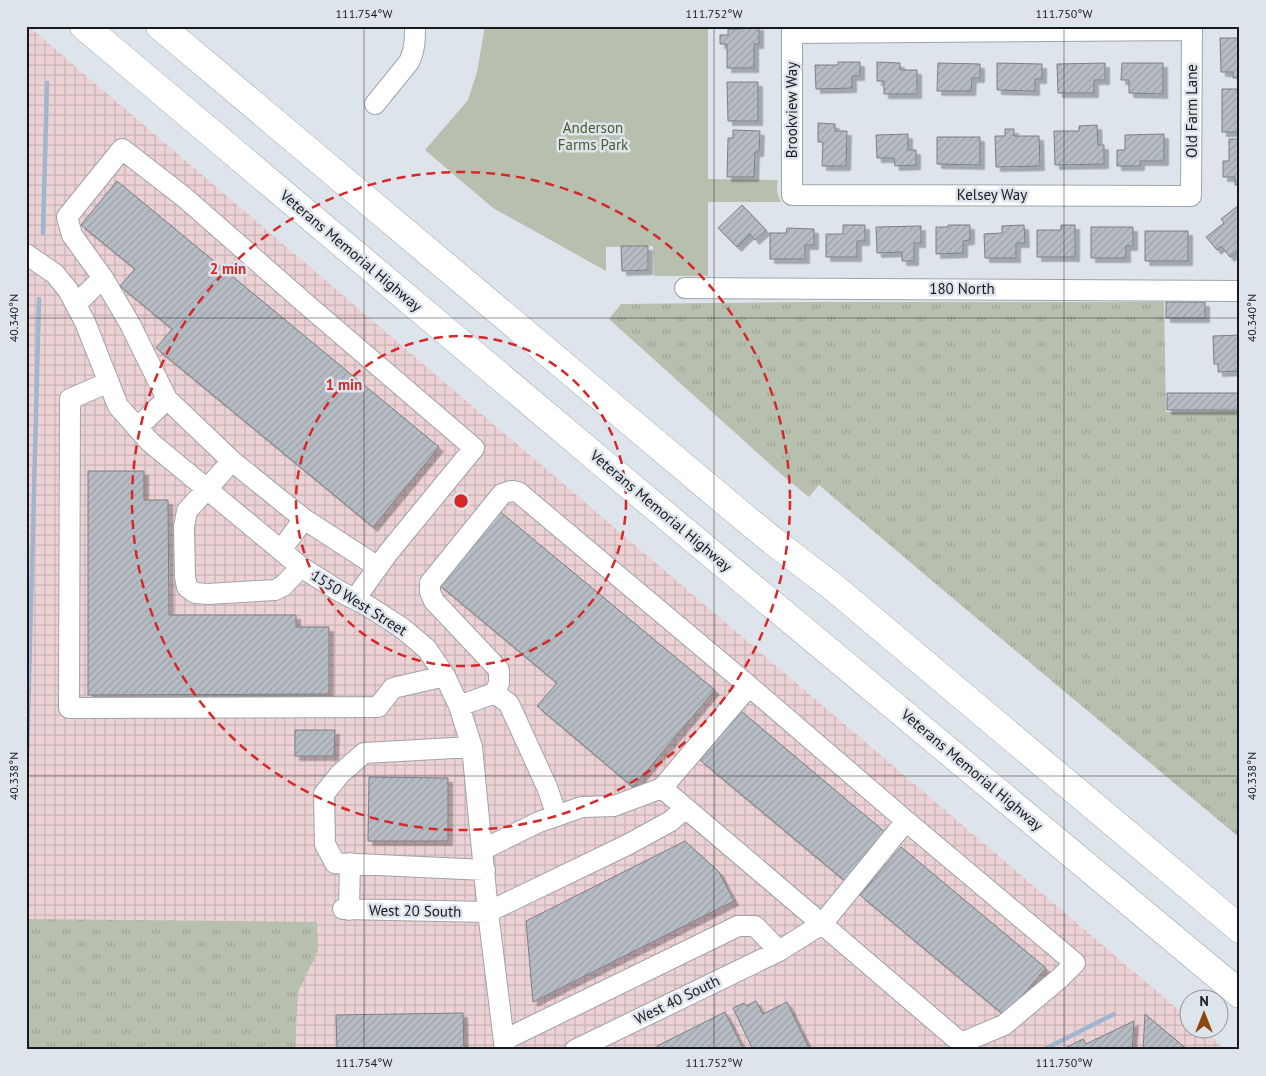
<svg xmlns="http://www.w3.org/2000/svg" width="1266" height="1076" font-family="'PT Sans',sans-serif">
<style>
.industrial{fill:url(#industrial-grid)}
.grass{fill:url(#grass-tufts)}
.park{fill:#b7c0af}
.lines{fill:none;stroke-linecap:round;stroke-linejoin:round}
.stream{stroke:#a0b6ce;stroke-width:4.5}
.building{fill:url(#building-hatch);stroke:#7a7f85;filter:url(#shadow)}
.minor-casing{stroke:#9da4aa;stroke-width:22}
.highway-casing{stroke:#9da4aa;stroke-width:29}
.minor{stroke:#fff;stroke-width:20}
.highway{stroke:#fff;stroke-width:28}
.ticks{fill:none;stroke:#17191c;stroke-width:1;stroke-opacity:0.45}
.ring{fill:none;stroke:#d62828;stroke-width:2.5;stroke-dasharray:9 6}
.labels{text-anchor:middle;stroke-width:5;stroke-linejoin:round;paint-order:stroke}
.street-label{font-size:15px;fill:#17191c;stroke:#dee4eb}
.park-label{font-size:15px;fill:#475b2f;stroke:#dee4eb}
.centre{fill:#d62828;stroke:#dee4eb;stroke-width:2.5}
.ring-label{font-size:15px;text-anchor:middle;font-weight:bold;fill:#d62828;stroke:#dee4eb;stroke-width:5;stroke-linejoin:round;paint-order:stroke}
.neatline{fill:none;stroke:#17191c;stroke-width:2}
.ticks-label{font-size:12px;text-anchor:middle;fill:#17191c}
</style>
<defs>
<pattern id="industrial-grid" width="8" height="8" patternUnits="userSpaceOnUse" patternTransform="scale(1.25)"><rect width="8" height="8" fill="#edd2d5"/><path d="M0 4h8M4 0v8" fill="none" stroke="#cab4b6"/></pattern>
<pattern id="grass-tufts" width="24" height="20" patternUnits="userSpaceOnUse" patternTransform="scale(1.25)"><rect width="24" height="20" fill="#b7c0af"/><path d="M3 7l-1-3M5 7V3M7 7l1-3M15 17l-1-3M17 17v-4M19 17l1-3" fill="none" stroke="#9da496"/></pattern>
<pattern id="building-hatch" width="6" height="6" patternUnits="userSpaceOnUse" patternTransform="scale(1.25)"><rect width="6" height="6" fill="#b6bcc3"/><path d="M-1 1l2-2M0 6l6-6M5 7l2-2" fill="none" stroke="#9ca1a7"/></pattern>
<filter id="shadow"><feDropShadow dx="4.5" dy="4.5" stdDeviation="0" flood-color="#0004"/></filter>
</defs>
<rect width="100%" height="100%" fill="#dee4eb"/>
<path class="industrial" d="M 26,26 L 28,26 L 1188,1018 L 1188,1028 L 1201,1029 L 1226,1050 L 26,1050 Z"/>
<path class="grass" d="M 804,302 L 1164,302 L 1166,412 L 1240,411 L 1240,838 L 937,585 L 819,485 L 809,497 L 782,475 L 609,319 L 621,304 Z
M 26,919 L 317,922 L 318,951 L 298,992 L 295,1048 L 296,1050 L 26,1050 Z"/>
<path class="park" d="M 485,26 L 708,26 L 708,179 L 778,180 C 776,189 777,194 781,202 L 708,202 L 708,276 L 654,276 L 653,246 L 606,247 L 606,271 L 493,208 L 425,150 L 468,100 L 477,72 Z"/>
<g class="lines">
<path class="stream" d="M 43,233 L 47,83
M 26,796 L 39,299
M 1043,1050 L 1114,1014"/>
</g>
<path class="building" d="M 741,26 L 759,26 L 759,44 L 754,44 L 754,68 L 727,68 L 727,44 L 720,44 L 720,35 L 728,35 L 728,29 L 741,29 Z
M 1220,38 L 1240,38 L 1240,78 L 1233,78 L 1233,72 L 1221,72 Z
M 838,62 L 860,62 L 860,76 L 852,76 L 852,88 L 816,89 L 815,65 L 838,65 Z
M 877,62 L 900,63 L 900,70 L 917,70 L 917,94 L 884,94 L 884,81 L 877,81 Z
M 938,63 L 980,64 L 980,78 L 972,78 L 971,91 L 937,91 Z
M 997,63 L 1042,64 L 1042,79 L 1035,79 L 1035,91 L 997,90 Z
M 1105,63 L 1105,80 L 1094,80 L 1094,93 L 1058,93 L 1057,64 Z
M 1122,63 L 1163,63 L 1163,94 L 1129,93 L 1129,80 L 1121,80 Z
M 727,82 L 758,82 L 758,121 L 728,121 Z
M 1222,89 L 1240,89 L 1240,132 L 1222,132 Z
M 818,123 L 835,124 L 835,131 L 847,131 L 846,166 L 822,166 L 823,142 L 818,142 Z
M 1097,125 L 1098,145 L 1104,145 L 1104,164 L 1055,165 L 1054,131 L 1079,131 L 1079,126 Z
M 1005,129 L 1014,129 L 1014,136 L 1039,136 L 1040,166 L 996,167 L 995,136 L 1005,136 Z
M 733,130 L 760,131 L 759,152 L 755,152 L 754,177 L 727,177 L 728,138 L 733,138 Z
M 908,134 L 908,150 L 916,150 L 916,165 L 895,166 L 894,158 L 877,158 L 876,135 Z
M 1164,134 L 1164,161 L 1140,161 L 1140,166 L 1117,166 L 1117,150 L 1125,150 L 1125,135 Z
M 937,137 L 980,137 L 980,165 L 937,164 Z
M 1229,139 L 1239,139 L 1240,140 L 1240,185 L 1235,185 L 1235,177 L 1223,177 L 1223,161 L 1229,161 Z
M 117,181 L 439,447 L 373,527 L 156,348 L 172,329 L 120,286 L 135,269 L 81,225 Z
M 742,205 L 766,230 L 755,240 L 750,234 L 737,247 L 718,228 Z
M 1239,205 L 1240,249 L 1230,257 L 1221,246 L 1217,250 L 1206,237 L 1224,223 L 1221,219 Z
M 843,225 L 865,225 L 865,241 L 857,241 L 857,257 L 826,257 L 826,234 L 843,234 Z
M 948,225 L 970,225 L 970,240 L 963,241 L 963,253 L 936,254 L 936,227 L 948,227 Z
M 1024,225 L 1025,243 L 1016,243 L 1016,258 L 985,258 L 984,234 L 1002,233 L 1002,226 Z
M 1061,225 L 1075,225 L 1075,257 L 1037,257 L 1037,230 L 1061,230 Z
M 921,226 L 921,243 L 914,243 L 914,261 L 902,261 L 902,252 L 877,253 L 876,227 Z
M 1091,227 L 1133,227 L 1133,246 L 1126,246 L 1126,258 L 1091,258 Z
M 787,228 L 814,229 L 814,245 L 805,245 L 805,259 L 770,259 L 770,233 L 786,233 Z
M 1145,231 L 1188,231 L 1188,261 L 1145,261 Z
M 621,246 L 648,246 L 648,270 L 622,271 Z
M 1166,302 L 1205,302 L 1205,318 L 1166,318 Z
M 1240,335 L 1240,371 L 1218,372 L 1218,364 L 1214,364 L 1213,336 Z
M 1167,393 L 1240,393 L 1240,410 L 1167,410 Z
M 88,471 L 144,471 L 144,500 L 168,500 L 169,615 L 296,615 L 296,627 L 329,627 L 329,694 L 88,695 Z
M 498,510 L 715,690 L 633,787 L 537,706 L 557,683 L 437,583 Z
M 741,711 L 886,833 L 845,881 L 700,760 Z
M 295,730 L 335,730 L 334,756 L 295,756 Z
M 369,777 L 448,778 L 448,841 L 368,841 Z
M 685,841 L 719,872 L 734,901 L 533,1002 L 526,921 Z
M 901,847 L 1046,968 L 1005,1016 L 860,895 Z
M 756,1001 L 763,1014 L 787,1002 L 810,1050 L 753,1050 L 733,1008 L 744,1003 L 746,1006 Z
M 725,1012 L 744,1050 L 659,1050 L 657,1046 Z
M 463,1013 L 464,1050 L 337,1050 L 336,1015 Z
M 1145,1014 L 1188,1050 L 1143,1050 Z
M 1134,1021 L 1132,1050 L 1061,1050 L 1083,1039 L 1086,1044 Z"/>
<g class="lines">
<defs>
<path id="minor" d="M 792,26 L 792,195 L 1191,196 L 1192,26
M 792,33 L 1192,30
M 375,104 L 409,62 C 415,50 415,39 415,26
M 26,254 L 55,274 L 68,290 L 85,322 L 118,406 L 150,442 L 301,567 L 339,591 L 368,606 L 402,628 L 427,649 L 445,676 L 459,706 L 472,747 L 488,912 L 505,1050
M 103,278 L 130,324 L 167,399 L 137,428
M 685,288 L 1240,291
M 76,304 L 103,278 L 72,235 L 67,217 L 122,149 L 184,197 L 306,304 L 474,448 L 388,553 L 355,599
M 109,382 L 70,399 L 69,708 L 378,707 L 393,688 L 445,676
M 167,399 L 232,461 L 187,511 L 184,527 L 185,577 L 187,587 L 195,593 L 208,594 L 275,590 L 283,586 L 301,567
M 232,461 L 304,519 L 281,550
M 304,519 L 378,567
M 495,693 L 499,683 L 499,670 L 434,601 L 430,592 L 430,583 L 502,494 L 511,491 L 518,492 L 749,686
M 459,706 L 495,693 L 509,704 L 547,787 L 557,816
M 472,747 L 364,753 L 340,774 L 324,794 L 325,844 L 335,863 L 485,870
M 482,850 L 539,822 L 582,807 L 614,806 L 662,788
M 343,909 L 488,912 L 627,845 L 671,821 L 685,808
M 349,910 L 350,863
M 504,1040 L 738,926 L 755,926 L 779,951
M 575,1050 L 779,951 L 822,924 L 662,788 L 749,686 L 905,820 L 906,821 L 1075,963 L 1060,978 L 1004,1025 L 961,1043 L 822,924 L 906,821"/>
<path id="highway" d="M 84,26 L 611,470 L 1240,994
M 160,26 L 734,509 L 773,541 L 832,586 L 1240,929"/>
</defs>
<use href="#minor" class="minor-casing"/>
<use href="#highway" class="highway-casing"/>
<use href="#minor" class="minor"/>
<use href="#highway" class="highway"/>
</g>
<path class="ticks" d="M 364,26 L 364,1050M 714,26 L 714,1050M 1064,26 L 1064,1050M 26,318 L 1240,318M 26,776 L 1240,776"/>
<g class="ring">
<circle cx="461" cy="501" r="165"/>
<circle cx="461" cy="501" r="329"/>
</g>
<g class="labels">
<g class="street-label">
<text transform="translate(792 110) rotate(-90)" y="5">Brookview Way</text>
<text transform="translate(1192 111) rotate(-90)" y="5">Old Farm Lane</text>
<text x="992" y="200">Kelsey Way</text>
<text transform="translate(351 251) rotate(40)" y="5">Veterans Memorial Highway</text>
<text x="962" y="294">180 North</text>
<text transform="translate(661 511) rotate(40)" y="5">Veterans Memorial Highway</text>
<text transform="translate(359 603) rotate(32)" y="5">1550 West Street</text>
<text transform="translate(972 770) rotate(40)" y="5">Veterans Memorial Highway</text>
<text transform="translate(415 911) rotate(1)" y="5">West 20 South</text>
<text transform="translate(677 1000) rotate(-26)" y="5">West 40 South</text>
</g>
<g class="park-label">
<text x="593" y="133">Anderson<tspan x="593" dy="17">Farms Park</tspan></text>
</g>
</g>
<circle cx="461" cy="501" r="8" class="centre"/>
<g class="ring-label">
<text x="228" y="274">2 min</text>
<text x="344" y="390">1 min</text>
</g>
<rect width="1266" height="1076" fill="none" stroke="#dee4eb" stroke-width="55"/>
<g transform="translate(1204 1014)"><circle r="24" fill="#dee4eb" stroke="#8e9398"/>
<path d="M0-4L9 19L0 12L-9 19Z" fill="#88480f"/>
<text y="-8" font-size="14" font-weight="bold" text-anchor="middle" fill="#17191c">N</text>
</g>
<rect x="28" y="28" width="1210" height="1020" class="neatline"/>
<g class="ticks-label">
<text x="364" y="18">111.754°W</text>
<text x="714" y="18">111.752°W</text>
<text x="1064" y="18">111.750°W</text>
<text transform="translate(14 318) rotate(-90)" y="4">40.340°N</text>
<text transform="translate(1252 318) rotate(-90)" y="4">40.340°N</text>
<text transform="translate(14 776) rotate(-90)" y="4">40.338°N</text>
<text transform="translate(1252 776) rotate(-90)" y="4">40.338°N</text>
<text x="364" y="1067">111.754°W</text>
<text x="714" y="1067">111.752°W</text>
<text x="1064" y="1067">111.750°W</text>
</g>
</svg>
